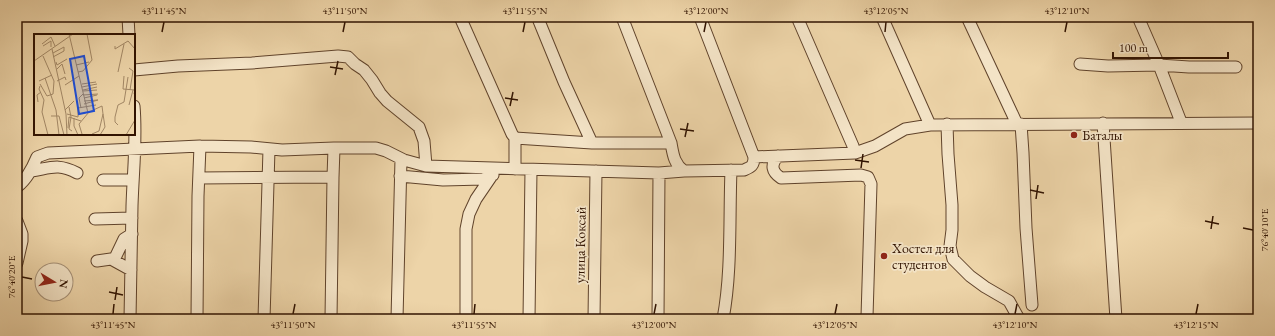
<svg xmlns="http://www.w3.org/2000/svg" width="1275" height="336" font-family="'EB Garamond',serif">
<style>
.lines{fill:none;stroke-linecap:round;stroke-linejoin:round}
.minor-casing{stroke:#60432b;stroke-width:13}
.minor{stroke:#f3e3c6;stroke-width:11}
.ticks{fill:none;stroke:#311301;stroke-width:1.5}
.poi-dot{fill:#8f2418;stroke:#f3e3c6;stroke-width:1.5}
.labels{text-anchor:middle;stroke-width:3.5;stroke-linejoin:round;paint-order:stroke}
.poi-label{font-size:14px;fill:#311301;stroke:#f3e3c6;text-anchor:start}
.street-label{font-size:14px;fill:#311301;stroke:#f3e3c6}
.inset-road{fill:none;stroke:#a28765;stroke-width:1}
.view{fill:#1d4ed8;fill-opacity:0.15;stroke:#1d4ed8;stroke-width:2}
.inset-edge{fill:none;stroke:#311301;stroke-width:2}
.neatline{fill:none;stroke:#311301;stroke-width:1.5}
.ticks-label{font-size:10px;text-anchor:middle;fill:#311301}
</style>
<rect width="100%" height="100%" fill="#edd4a8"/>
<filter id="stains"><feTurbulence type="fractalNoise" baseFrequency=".005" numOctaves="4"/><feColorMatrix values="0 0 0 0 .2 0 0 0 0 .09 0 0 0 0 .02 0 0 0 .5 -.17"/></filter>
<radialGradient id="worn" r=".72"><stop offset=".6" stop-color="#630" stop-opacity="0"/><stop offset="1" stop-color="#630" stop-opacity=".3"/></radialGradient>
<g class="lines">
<defs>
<path id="minor" d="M 128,17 L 129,35
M 460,17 L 512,134 L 515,138 L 515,169
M 622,17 L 671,143 C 673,154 674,164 684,171
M 797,17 L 853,146 L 855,153
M 882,17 L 930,125
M 967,17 L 1017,124
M 1138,17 L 1159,65 L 1181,122
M 539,21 L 564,82 L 592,143
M 1080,64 L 1108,66 L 1159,65 L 1189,67 L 1236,67
M 134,70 L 178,66 L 252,63 L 338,56 L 348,57 L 355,64 L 364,70 L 372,80 L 380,93 L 387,101 L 419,127 L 424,141 L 426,166
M 1103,123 L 1116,319
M 947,124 L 948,154 L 952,205 L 952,230 L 950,246 L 953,259 L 970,276 L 985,287 L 1009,301 L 1019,319
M 1021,124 L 1023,153 L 1026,228 L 1032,305
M 515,138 L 592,143 L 671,143
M 778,156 C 770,165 772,172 781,178 L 861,175 L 868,177 L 871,184 L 867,317
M 754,157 L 855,153 L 875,146 L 905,129 L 930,125 L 1258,123
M 31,171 C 51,168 58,163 77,173
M 400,176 L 443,180 L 483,179 L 493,175
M 199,178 L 333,177 L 334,148
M 103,180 L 133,180
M 17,187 C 27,179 32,169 37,157 L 48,153 L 200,146 L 251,147 L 282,150 L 334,148 L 376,148 L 386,151 L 404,160 L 426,166 L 659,173 L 684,171 L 744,170 C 751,167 754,166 754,157 L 700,17
M 95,219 L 132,218
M 17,221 L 22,234 L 22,241 L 17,263
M 114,260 L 124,239 L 132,234
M 97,261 L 111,259 L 131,270
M 130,319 C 131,281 131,244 132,206 C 133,172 137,139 134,106
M 197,319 L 198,196 L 200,146
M 264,319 L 269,149
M 331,319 L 333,177
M 397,319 L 401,159
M 466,319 L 466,229 L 469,214 L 476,199 L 493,174
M 529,319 L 531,170
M 594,319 L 596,171
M 658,319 L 659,173
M 723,319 C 732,271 729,219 731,170"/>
</defs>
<use href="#minor" class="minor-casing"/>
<use href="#minor" class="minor"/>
</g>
<path class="ticks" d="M 162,32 L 164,22M 343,32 L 345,22M 523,32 L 525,22M 704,32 L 706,22M 885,32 L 886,22M 1065,32 L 1067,22M 330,67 L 343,69M 335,75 L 338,61M 505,98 L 518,100M 510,106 L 513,92M 680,129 L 694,131M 685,137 L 688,123M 855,160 L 869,162M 861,168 L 863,154M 1030,190 L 1044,193M 1036,199 L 1038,185M 1205,221 L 1219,224M 1243,228 L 1253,230M 1211,229 L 1213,216M 22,277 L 32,279M 109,292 L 123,295M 115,300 L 117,287M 113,314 L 114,304M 293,314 L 295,304M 474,314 L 475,304M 654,314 L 656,304M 835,314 L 837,304M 1015,314 L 1017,304M 1196,314 L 1198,304"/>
<g class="poi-dot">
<circle cx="1074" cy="135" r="4"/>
<circle cx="884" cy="256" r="4"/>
</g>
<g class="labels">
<g class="poi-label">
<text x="1082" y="140">Баталы</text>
<text x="892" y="253">Хостел для<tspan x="892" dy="16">студентов</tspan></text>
</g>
<g class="street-label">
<text transform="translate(580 245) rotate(-89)" y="5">улица Коксай</text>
</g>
</g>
<g transform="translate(34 34)">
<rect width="101" height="101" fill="#edd4a8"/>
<path class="inset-road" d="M 35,0 L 54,79M 8,10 L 17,3 L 21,12M 9,12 L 17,7 L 17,13M 81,12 L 81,15 L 94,7 L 101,15M 18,15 L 32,80 L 33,101M 19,19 L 30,13 L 30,17 L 19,23M 0,27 L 39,0M 22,28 L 23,31 L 33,25M 42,31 L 55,28M 95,34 L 99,37 L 96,56M 23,35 L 28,30 L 31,40M 44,38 L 49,37 L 58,26 L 53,0M 84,38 L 90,10M 90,42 L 89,55 L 101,56 L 100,60M 11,44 L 22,76 L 25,101M 5,47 L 18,41M 23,47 L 31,43 L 32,46M 6,50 L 13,62 L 19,60 L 20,47 L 9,22M 48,50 L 62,48M 31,51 L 45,42M 6,52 L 5,55 L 10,66 L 8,78 L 14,101M 48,53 L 63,50M 49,56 L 63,53M 49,57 L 63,56M 49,61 L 64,60M 50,64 L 63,61M 50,67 L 64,66 L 50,70M 4,68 L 3,61 L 7,58M 95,71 L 99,56M 35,73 L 37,83 L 35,95 L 38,97M 47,74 L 45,64 L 49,60M 31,76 L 40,67M 33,80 L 44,83 L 44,74 L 62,71M 17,82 L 25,82 L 30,101M 40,84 L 40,92 L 44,101M 84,91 L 81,88 L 81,83 L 84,71 L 90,68 L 94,43M 34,94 L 35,83 L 47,87M 48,100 L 45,90 L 55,78 L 68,72 L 69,80 L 65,97 L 58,100M 66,101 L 71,93 L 69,80M 92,101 L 101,86"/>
<path class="view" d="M 50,22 L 60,77 L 45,80 L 36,25 Z"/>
<rect width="101" height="101" class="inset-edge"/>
</g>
<rect width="1275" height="336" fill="none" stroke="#edd4a8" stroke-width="44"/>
<g transform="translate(54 282) rotate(100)"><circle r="19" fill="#f3e3c6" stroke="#a59077"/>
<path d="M0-3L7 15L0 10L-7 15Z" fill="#8f2418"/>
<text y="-6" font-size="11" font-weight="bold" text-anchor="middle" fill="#311301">N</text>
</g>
<path d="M1113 52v6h115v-6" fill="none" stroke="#311301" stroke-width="2"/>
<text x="1119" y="52" font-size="12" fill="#311301" stroke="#f3e3c6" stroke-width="3" paint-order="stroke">100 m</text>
<rect x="22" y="22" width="1231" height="292" class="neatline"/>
<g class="ticks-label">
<text x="164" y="14">43°11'45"N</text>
<text x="345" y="14">43°11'50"N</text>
<text x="525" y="14">43°11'55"N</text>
<text x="706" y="14">43°12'00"N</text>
<text x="886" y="14">43°12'05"N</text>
<text x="1067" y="14">43°12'10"N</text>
<text transform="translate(1264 230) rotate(-90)" y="4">76°40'10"E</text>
<text transform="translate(11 277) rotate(-90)" y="4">76°40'20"E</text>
<text x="113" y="328">43°11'45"N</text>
<text x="293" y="328">43°11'50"N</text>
<text x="474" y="328">43°11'55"N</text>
<text x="654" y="328">43°12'00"N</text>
<text x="835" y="328">43°12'05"N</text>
<text x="1015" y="328">43°12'10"N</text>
<text x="1196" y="328">43°12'15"N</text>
</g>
<rect width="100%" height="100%" filter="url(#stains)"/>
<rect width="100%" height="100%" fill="url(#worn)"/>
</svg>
